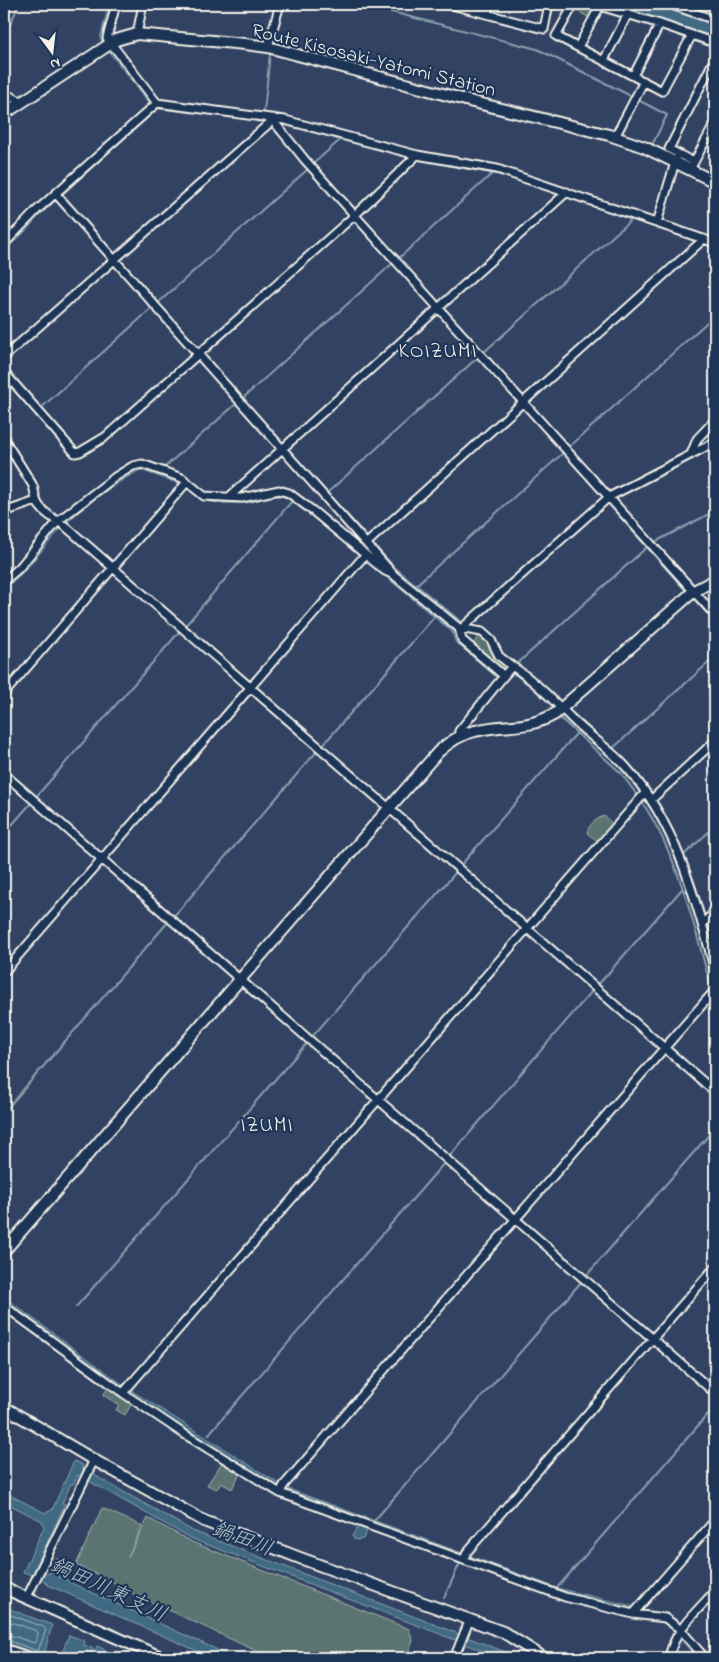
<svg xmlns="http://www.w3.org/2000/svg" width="719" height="1662" font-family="'Indie Flower','Klee One',sans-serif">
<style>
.green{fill:#5a7471;stroke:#a7b2ac}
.water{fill:#3f6b84;stroke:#87a1ac}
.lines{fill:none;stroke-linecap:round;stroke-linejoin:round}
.shore{stroke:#acbbc0;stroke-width:1}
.stream{stroke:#87a1ac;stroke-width:2}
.street-casing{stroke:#f4f1e8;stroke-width:11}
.secondary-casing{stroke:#f4f1e8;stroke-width:14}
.street{stroke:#1d3557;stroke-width:7}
.secondary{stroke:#1d3557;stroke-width:10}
.labels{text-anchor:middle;stroke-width:4.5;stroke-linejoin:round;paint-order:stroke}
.street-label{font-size:20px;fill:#f4f1e8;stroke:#1d3557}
.neighbourhood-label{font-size:21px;letter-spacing:1px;fill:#f4f1e8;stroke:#1d3557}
.water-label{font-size:21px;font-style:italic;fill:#b5c2c5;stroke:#1d3557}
</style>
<rect width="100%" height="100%" fill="#324263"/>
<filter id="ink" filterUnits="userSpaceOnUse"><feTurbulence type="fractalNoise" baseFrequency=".02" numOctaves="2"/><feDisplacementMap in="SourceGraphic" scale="10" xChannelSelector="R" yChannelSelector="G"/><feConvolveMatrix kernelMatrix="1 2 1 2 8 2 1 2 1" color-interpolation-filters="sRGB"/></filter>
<g filter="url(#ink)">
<path class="green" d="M 576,4 L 594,7 L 590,18 L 573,9 Z
M 481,634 L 489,641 L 509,665 L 505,671 L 472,645 Z
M 604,816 L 614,825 L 599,842 L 587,833 C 589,824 596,819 604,816 Z
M 110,1387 L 132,1403 L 125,1415 L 116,1410 L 119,1405 L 103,1395 L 108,1388 Z
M 223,1461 L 240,1473 L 232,1489 L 221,1483 L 217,1489 L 207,1485 Z
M 102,1508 L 142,1526 L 128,1557 L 148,1518 L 192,1542 L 409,1629 L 413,1641 L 406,1658 L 271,1658 L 115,1585 L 115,1583 L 76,1565 Z"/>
<path class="water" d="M 109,4 L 113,4 L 104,42 L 156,106 L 277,121 L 411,156 L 495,171 L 715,246 L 715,248 L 509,177 L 417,160 L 272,122 L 270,124 L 604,497 L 603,498 L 265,120 L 158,109 L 39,216 L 22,235 L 4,251 L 4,249 L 19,236 L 35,216 L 153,108 L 102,43 L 100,38 Z
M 613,4 L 653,4 L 715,25 L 715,37 Z
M 142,468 L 182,482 L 180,484 L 140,470 C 113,485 81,507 60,530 C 42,548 26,575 4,588 L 59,527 L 111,484 L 137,469 Z
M 4,1297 L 129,1389 L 286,1488 L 557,1588 L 632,1606 L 632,1608 L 565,1592 L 372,1522 L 367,1522 L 366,1528 L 367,1531 L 363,1539 L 358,1540 L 354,1539 L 352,1535 L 360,1525 L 361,1518 L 281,1489 L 127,1392 L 4,1301 Z
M 74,1461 L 83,1465 L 82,1469 L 95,1474 L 99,1478 L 193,1531 L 521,1658 L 502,1658 L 190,1538 L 78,1475 L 74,1484 L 71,1484 L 62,1503 L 65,1504 L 36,1567 L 49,1574 L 54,1563 L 53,1562 L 56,1558 L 63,1562 L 58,1577 L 68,1580 L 69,1582 L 235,1658 L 213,1658 L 48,1585 L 40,1577 L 33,1573 L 31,1575 L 23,1572 L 44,1527 L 42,1521 L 4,1502 L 4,1492 L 45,1513 L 52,1510 Z
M 7,1608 L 52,1625 L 43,1658 L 4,1644 L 4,1617 Z
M 69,1635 L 85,1641 L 84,1645 L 93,1648 L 89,1658 L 60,1658 Z
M 97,1646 L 123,1658 L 92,1658 Z"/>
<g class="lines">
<path class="shore" d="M 4,1616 L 11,1615 L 44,1627 L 46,1630 L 38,1651 L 4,1639
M 4,1622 L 11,1622 L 37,1631 L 38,1633 L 36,1642 L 34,1643 L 4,1633"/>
<path class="stream" d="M 360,4 L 537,49 L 631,96
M 713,14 L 715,11
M 4,38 L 19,4
M 638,100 L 667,115 L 652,145 L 672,155
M 264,112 L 270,53
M 314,163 L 340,140
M 61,194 L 115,254
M 399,258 L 493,173
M 119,259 L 199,349
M 158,303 L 308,169
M 483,353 L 632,219
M 203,354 L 283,443
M 243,398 L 393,263
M 41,408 L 152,308
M 568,448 L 715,315
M 288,449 L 368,538
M 165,467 L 237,403
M 189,489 C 193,492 197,496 202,499 C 211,504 238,503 248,502 C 265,499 278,490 293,501 L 359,554
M 327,493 L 477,358
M 607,502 L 687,592
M 655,542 L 715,511
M 372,543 L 394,567 L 464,624
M 369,562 L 452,631 L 456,642 L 498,678
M 416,585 L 563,453
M 693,598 L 715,622
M 185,626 L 292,501
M 487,632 L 494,639
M 501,652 L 532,675 L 562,703
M 518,663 L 647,547
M 503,682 L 513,673 L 532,687 L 555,707
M 568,709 L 606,743
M 560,718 L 621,773 L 637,795
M 322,746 L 435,616
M 612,749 L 715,657
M 622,758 L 629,764 L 640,779
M 35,798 L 180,631
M 656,800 C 677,836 694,876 705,917
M 642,802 C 679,858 694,924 711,988
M 4,834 L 32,802
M 685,854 L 715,826
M 460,866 L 576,734
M 173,917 L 318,750
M 706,923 L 715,954
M 598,985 L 682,889
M 714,997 L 715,1000
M 311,1038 L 457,871
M 4,1112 L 168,922
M 449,1157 L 593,990
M 586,1276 L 715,1128
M 76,1307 L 307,1043
M 208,1435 L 445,1162
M 374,1521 L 582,1281
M 557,1588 L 715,1406
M 444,1598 L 459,1565
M 682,1640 L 698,1658
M 12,1654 L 24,1658"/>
<defs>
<path id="street" d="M 116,4 L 107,38 L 157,103 L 285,120 L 417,155 L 497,169 L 715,243
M 448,4 L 544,29 L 549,4
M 574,4 L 556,36 L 662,91 L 692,35
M 593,4 L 660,24 L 715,43
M 669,4 L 715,20
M 487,14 L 489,4
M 137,34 L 143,4
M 268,47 L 280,4
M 578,47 L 600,6
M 604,60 L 628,14
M 633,76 L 660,24
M 4,93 L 22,102
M 273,118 L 275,123 L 305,160 L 715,615
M 615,137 L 644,81
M 694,162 L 669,149 L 715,58
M 693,164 L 715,123
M 56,194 L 395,576 L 459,628 L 462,640 L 504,676
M 657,223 L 676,159
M 4,244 L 37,210 L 157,103
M 4,357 L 273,120
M 4,372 L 75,453 L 80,452 L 105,437 L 355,215 L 417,155
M 4,439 L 32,484 C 35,489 34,494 36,499 C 39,511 56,520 65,526 L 715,1092
M 691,454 L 697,439 L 715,420
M 229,497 L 567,192
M 4,512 L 36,501
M 367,543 L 704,239
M 4,581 L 19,568 L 58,521 L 115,477 L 133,466 L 142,464 L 182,478 L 204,496 L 242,498 L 279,490 L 289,493 L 313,511 L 385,571 L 392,574
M 459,628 L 482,632 L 491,640 L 499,656 L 512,666
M 462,628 L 609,497 L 715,442
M 4,694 L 187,482
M 458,737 L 459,731 L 512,666 C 535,681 553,700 572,719 C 589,736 610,749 626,767 C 677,824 696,900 715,971
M 4,774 L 715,1393
M 651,800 L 715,741
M 702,924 L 715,912
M 4,972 L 365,555
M 4,1306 L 123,1393 L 181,1432 L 280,1493 L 565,1597 L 633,1614 L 665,1618 L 680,1629 L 705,1658
M 123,1393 L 645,793
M 280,1493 L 284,1485 L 715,990
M 464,1560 L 467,1552 L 715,1267
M 27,1597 L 94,1460
M 633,1614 L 715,1520
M 4,1648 L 34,1658
M 454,1658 L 470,1619
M 669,1658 C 674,1630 696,1612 715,1591
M 709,1658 L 715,1653"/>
<path id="secondary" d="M 4,114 L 116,40 L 137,34 L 245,44 L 268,47 L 473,102 L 609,135 L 644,147 L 715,182
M 4,1251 L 438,752 C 449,742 460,734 475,731 C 505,723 524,731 555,714 L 694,591 L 715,580
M 4,1407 L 94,1460 L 204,1521 L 300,1558 L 503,1632 L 544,1658
M 4,1588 L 163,1658"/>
</defs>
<use href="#street" class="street-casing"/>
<use href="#secondary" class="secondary-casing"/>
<use href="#street" class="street"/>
<use href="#secondary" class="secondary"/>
</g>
</g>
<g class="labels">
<g class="street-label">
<text transform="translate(374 59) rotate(14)" y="7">Route Kisosaki-Yatomi Station</text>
</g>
<g class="neighbourhood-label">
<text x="438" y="357">KOIZUMI</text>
<text x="267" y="1131">IZUMI</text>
</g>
<g class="water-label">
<text transform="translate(243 1538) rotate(21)" y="7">鍋田川</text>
<text transform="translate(109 1589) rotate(25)" y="7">鍋田川東支川</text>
</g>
</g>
<rect width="719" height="1662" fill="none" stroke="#1d3557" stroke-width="20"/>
<rect x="10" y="10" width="699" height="1642" fill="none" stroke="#f4f1e8" stroke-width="2" filter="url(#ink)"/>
<g transform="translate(52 52) rotate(165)" stroke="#1d3557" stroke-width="4" paint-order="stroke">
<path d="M0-4L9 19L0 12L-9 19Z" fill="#f4f1e8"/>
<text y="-8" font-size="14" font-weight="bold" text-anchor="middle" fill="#f4f1e8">N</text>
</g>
</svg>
